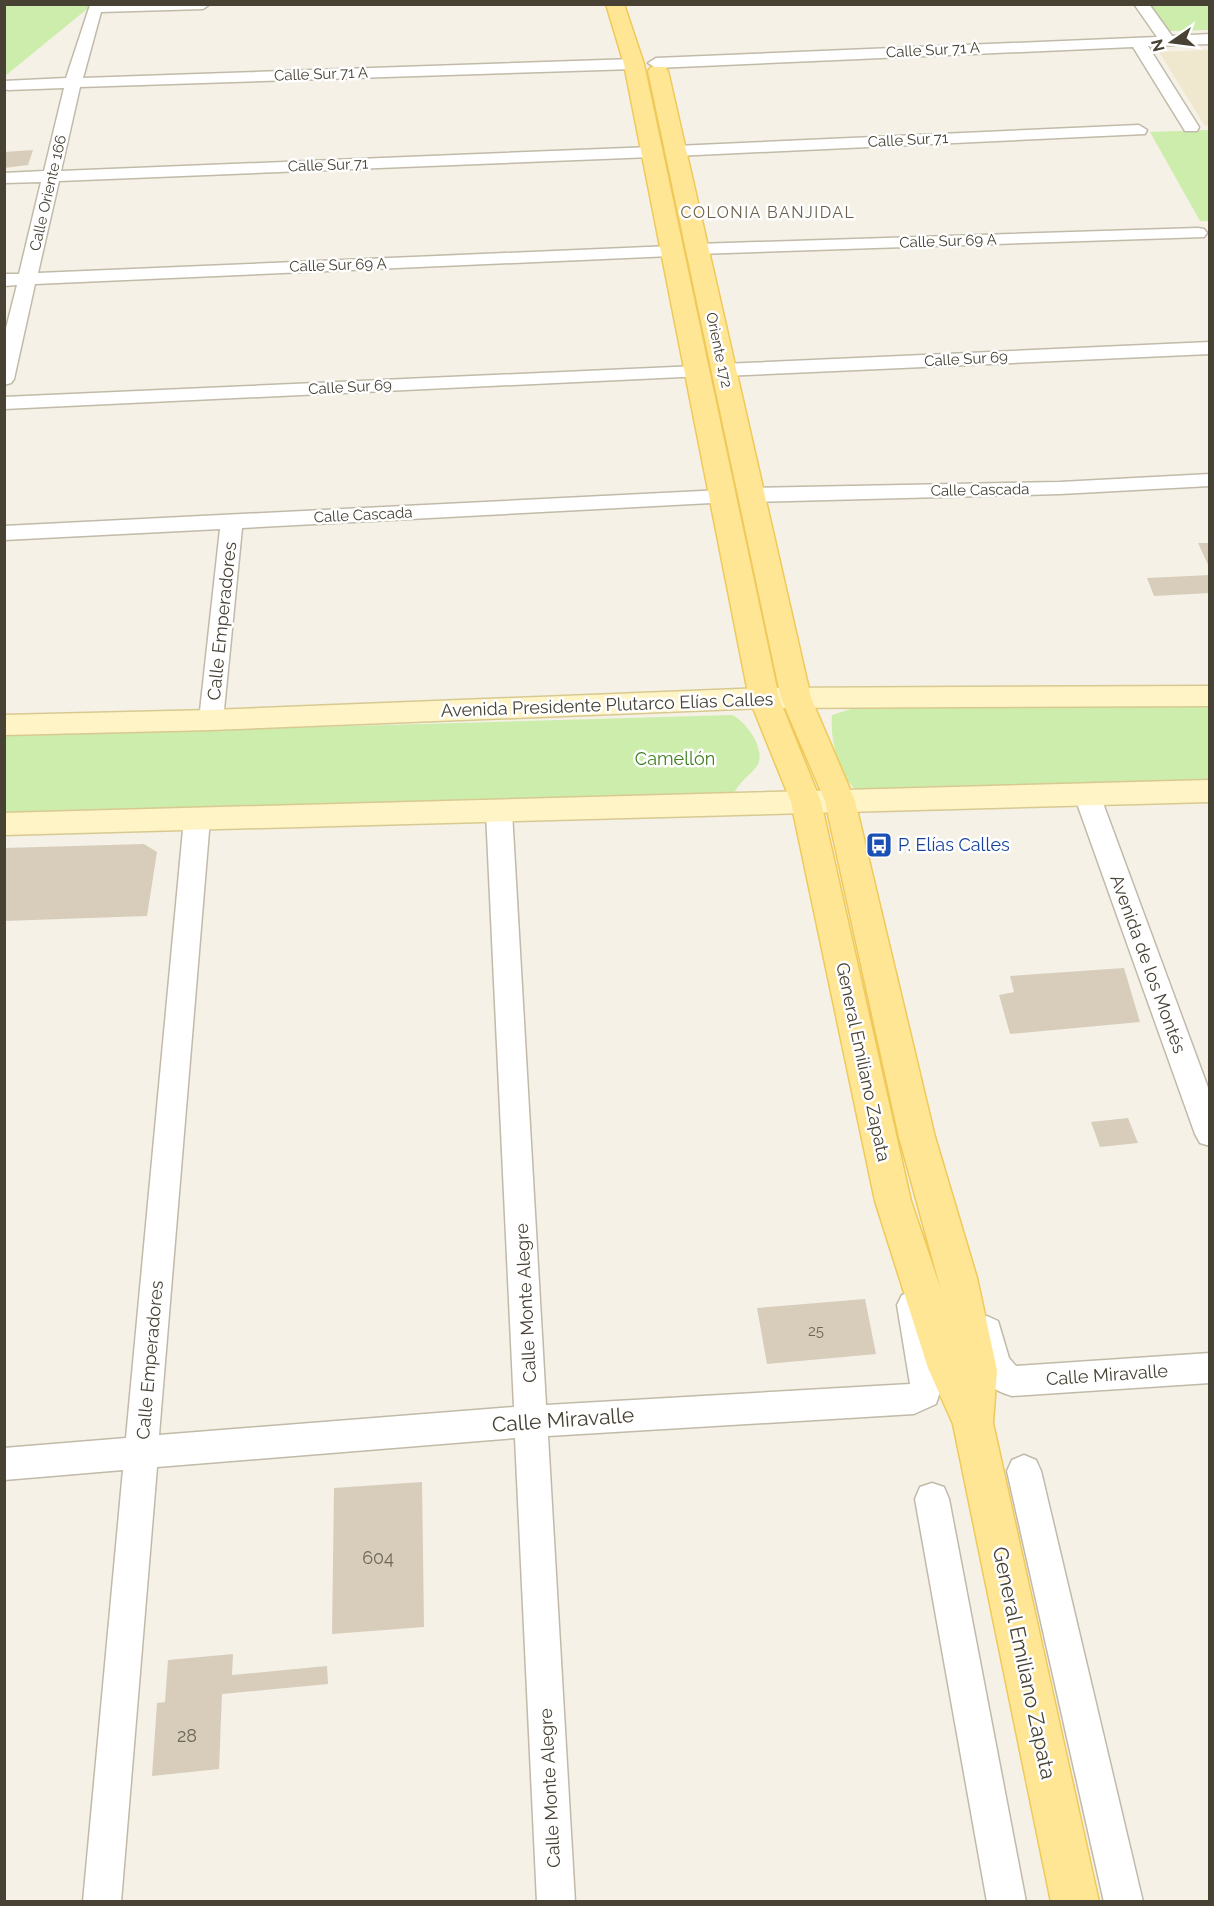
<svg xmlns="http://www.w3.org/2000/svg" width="1214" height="1906" font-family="Raleway,sans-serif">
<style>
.education{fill:#efe8cf}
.green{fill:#ccedab}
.building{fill:#d8cdbb}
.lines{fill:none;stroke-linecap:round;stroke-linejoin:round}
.street-casing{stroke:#c1baa8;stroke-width:3}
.secondary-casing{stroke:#d8c992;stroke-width:3}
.primary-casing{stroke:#efc95a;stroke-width:3}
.street{fill:#fff;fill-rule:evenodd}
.secondary{fill:#fff4c6;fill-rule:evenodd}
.primary{fill:#ffe695;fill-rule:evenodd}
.labels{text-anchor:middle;stroke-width:5;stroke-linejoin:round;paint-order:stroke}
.far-street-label{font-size:15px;fill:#484235;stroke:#fff}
.number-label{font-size:15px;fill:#6c6556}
.far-neighbourhood-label{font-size:16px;letter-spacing:1.5px;fill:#6c604b;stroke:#fff}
.street-label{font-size:18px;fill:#484235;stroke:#fff}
.park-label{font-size:18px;fill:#418022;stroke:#fff}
.transit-label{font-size:18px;fill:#164399;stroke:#fff;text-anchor:start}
.near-number-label{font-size:18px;fill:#6c6556}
.near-street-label{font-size:21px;fill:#484235;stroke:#fff}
</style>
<rect width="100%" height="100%" fill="#f5f1e6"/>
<path class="education" d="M 1209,50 L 1209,125 L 1205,126 L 1159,52 Z"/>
<path class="green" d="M 5,4 L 92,5 L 5,76 Z
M 1149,5 L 1209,5 L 1209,30 L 1169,31 Z
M 1209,130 L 1209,221 L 1200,221 L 1150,132 Z
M 1209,703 L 1209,784 L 866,796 C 862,794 857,791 854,788 C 837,772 830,737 832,715 L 851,709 Z
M 732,715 C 746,721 767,750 757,766 C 749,777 740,780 733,795 L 5,817 L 4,736 Z"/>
<path class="building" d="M 33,150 L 28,165 L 4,168 L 4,152 Z
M 1198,543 L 1210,543 L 1210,569 Z
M 1210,575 L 1210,593 L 1154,596 L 1147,578 Z
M 144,844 L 157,852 L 147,916 L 4,921 L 4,848 Z
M 1124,968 L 1140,1022 L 1010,1034 L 999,995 L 1014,992 L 1010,976 Z
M 1128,1118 L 1138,1143 L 1100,1147 L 1091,1122 Z
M 865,1299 L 876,1354 L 767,1364 L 757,1308 Z
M 422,1482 L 424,1627 L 332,1634 L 334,1488 Z
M 233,1654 L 232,1675 L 327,1666 L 328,1684 L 222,1694 L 219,1769 L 152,1776 L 157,1703 L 165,1702 L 168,1660 Z"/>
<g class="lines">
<defs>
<path id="street" d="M 210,4 L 203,9 L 101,12 L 83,78 L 634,59 L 642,64 L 634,69 L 80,87 L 61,171 L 652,147 L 658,148 L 660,152 L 658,156 L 652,157 L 59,181 L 38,273 L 671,246 L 677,247 L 680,251 L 677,255 L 671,256 L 35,284 L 14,379 L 11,383 L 4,385 L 4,336 L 17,285 L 4,286 L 4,274 L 19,274 L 41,182 L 4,183 L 4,173 L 44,171 L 64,88 L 8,90 L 4,89 L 4,81 L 66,78 L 90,5 Z
M 1134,4 L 1149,4 L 1172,36 L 1210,34 L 1210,44 L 1148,46 L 1199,127 L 1197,131 L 1185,131 L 1133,47 L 656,68 L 648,63 L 656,58 L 1157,37 Z
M 1139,125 L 1147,130 L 1145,134 L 676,156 L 670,155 L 668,151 L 670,147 L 676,146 Z
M 1198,228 L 1204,229 L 1207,233 L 1204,237 L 697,254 L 691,253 L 688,249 L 691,245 L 697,244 Z
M 1210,342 L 1210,354 L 723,376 L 716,374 L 713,370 L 716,366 L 723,364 Z
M 696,366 L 703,368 L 706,372 L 703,376 L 4,409 L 4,397 Z
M 1210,474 L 1210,486 L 1060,494 L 750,502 L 742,500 L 739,495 L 742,490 L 750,488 L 1060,482 Z
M 722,490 L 730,492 L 733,497 L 730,502 L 242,528 L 223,720 L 220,726 L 211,728 L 202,726 L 199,720 L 220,529 L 4,540 L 4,526 Z
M 1087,786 L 1096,789 L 1100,795 L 1210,1093 L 1210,1146 L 1200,1143 L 1195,1134 L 1074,795 L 1078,789 Z
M 499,803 L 508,806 L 512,812 L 546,1405 L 910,1384 L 897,1305 L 902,1295 L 913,1291 L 924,1295 L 929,1305 L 943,1383 L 936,1404 L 914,1414 L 548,1436 L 575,1902 L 537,1902 L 515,1438 L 157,1467 L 121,1902 L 83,1902 L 123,1470 L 4,1480 L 4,1448 L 126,1438 L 184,819 L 188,812 L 197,810 L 206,812 L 210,819 L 159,1435 L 514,1407 L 486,812 L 490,806 Z
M 987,1316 L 998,1321 L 1009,1358 L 1016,1366 L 1210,1353 L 1210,1383 L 1012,1396 C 1006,1394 999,1392 994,1388 C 978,1376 968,1338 976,1321 Z
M 1024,1455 L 1036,1460 L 1041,1471 L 1143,1902 L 1104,1902 L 1007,1471 L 1012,1460 Z
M 932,1483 L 944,1487 L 949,1499 L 1026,1902 L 987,1902 L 915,1499 L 920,1487 Z"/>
<path id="secondary" d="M 1210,686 L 1210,706 L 764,708 L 211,730 L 4,735 L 4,715 L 211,710 L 764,688 Z
M 1210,780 L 1210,802 L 4,835 L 4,813 Z"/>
<path id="primary" d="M 606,4 L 624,4 L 644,64 L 779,698 L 821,802 L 911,1201 L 941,1290 L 899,1137 L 825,801 L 781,698 L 648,71 L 651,67 L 665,67 L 668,71 L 811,698 L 855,801 L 935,1137 L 977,1278 L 997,1370 L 993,1423 L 1099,1902 L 1051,1902 L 953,1424 L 928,1368 L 875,1201 L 791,802 L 749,698 L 624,64 Z"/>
</defs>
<use href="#street" class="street-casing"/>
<use href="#secondary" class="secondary-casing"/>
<use href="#primary" class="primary-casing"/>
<use href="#street" class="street"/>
<use href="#secondary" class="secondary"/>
<use href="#primary" class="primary"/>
</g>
<defs>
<symbol id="bus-square" viewBox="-11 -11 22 22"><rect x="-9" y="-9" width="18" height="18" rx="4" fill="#1a4fb4" stroke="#fff"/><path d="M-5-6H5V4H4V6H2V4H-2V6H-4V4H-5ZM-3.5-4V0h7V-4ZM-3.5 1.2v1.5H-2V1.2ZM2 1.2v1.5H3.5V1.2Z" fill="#fff"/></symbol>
</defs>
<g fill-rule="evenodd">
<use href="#bus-square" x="864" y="830" width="30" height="30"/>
</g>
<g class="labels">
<g class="far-street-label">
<text transform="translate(933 50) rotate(-3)" y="5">Calle Sur 71 A</text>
<text transform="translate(321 74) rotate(-2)" y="5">Calle Sur 71 A</text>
<text transform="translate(908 140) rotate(-3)" y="5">Calle Sur 71</text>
<text transform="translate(328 165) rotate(-2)" y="5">Calle Sur 71</text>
<text transform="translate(48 193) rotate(-77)" y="5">Calle Oriente 166</text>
<text transform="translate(948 241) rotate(-2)" y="5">Calle Sur 69 A</text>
<text transform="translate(338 265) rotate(-2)" y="5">Calle Sur 69 A</text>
<text transform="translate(719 350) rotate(78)" y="5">Oriente 172</text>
<text transform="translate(966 359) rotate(-3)" y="5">Calle Sur 69</text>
<text transform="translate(350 387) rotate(-3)" y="5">Calle Sur 69</text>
<text transform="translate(980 490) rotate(-1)" y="5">Calle Cascada</text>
<text transform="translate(363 515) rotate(-3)" y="5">Calle Cascada</text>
</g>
<g class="number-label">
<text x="816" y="1336">25</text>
</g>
<g class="far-neighbourhood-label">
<text x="768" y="218">COLONIA BANJIDAL</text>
</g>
<g class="street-label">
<text transform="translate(222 621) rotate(-84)" y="6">Calle Emperadores</text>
<text transform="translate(607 705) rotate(-2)" y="6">Avenida Presidente Plutarco Elías Calles</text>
<text transform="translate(1148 964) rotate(70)" y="6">Avenida de los Montés</text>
<text transform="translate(863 1062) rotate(78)" y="6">General Emiliano Zapata</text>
<text transform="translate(526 1303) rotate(-93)" y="6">Calle Monte Alegre</text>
<text transform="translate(150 1360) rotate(-85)" y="6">Calle Emperadores</text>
<text transform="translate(1107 1375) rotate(-4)" y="6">Calle Miravalle</text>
<text transform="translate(550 1788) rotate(-93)" y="6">Calle Monte Alegre</text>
</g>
<g class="park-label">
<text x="675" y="765">Camellón</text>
</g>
<g class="transit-label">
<text x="898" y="851">P. Elías Calles</text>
</g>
<g class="near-number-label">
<text x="378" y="1564">604</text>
<text x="187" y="1742">28</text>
</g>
<g class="near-street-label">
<text transform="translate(563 1420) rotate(-4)" y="7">Calle Miravalle</text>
<text transform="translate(1024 1663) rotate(78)" y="7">General Emiliano Zapata</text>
</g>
</g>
<rect width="1214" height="1906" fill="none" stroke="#484235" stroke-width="12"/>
<g transform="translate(1172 42) rotate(256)" stroke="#ffffff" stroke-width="4.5" paint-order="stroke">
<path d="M0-4.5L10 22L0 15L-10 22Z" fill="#484235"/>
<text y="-9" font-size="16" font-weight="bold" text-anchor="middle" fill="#484235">N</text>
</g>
</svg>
